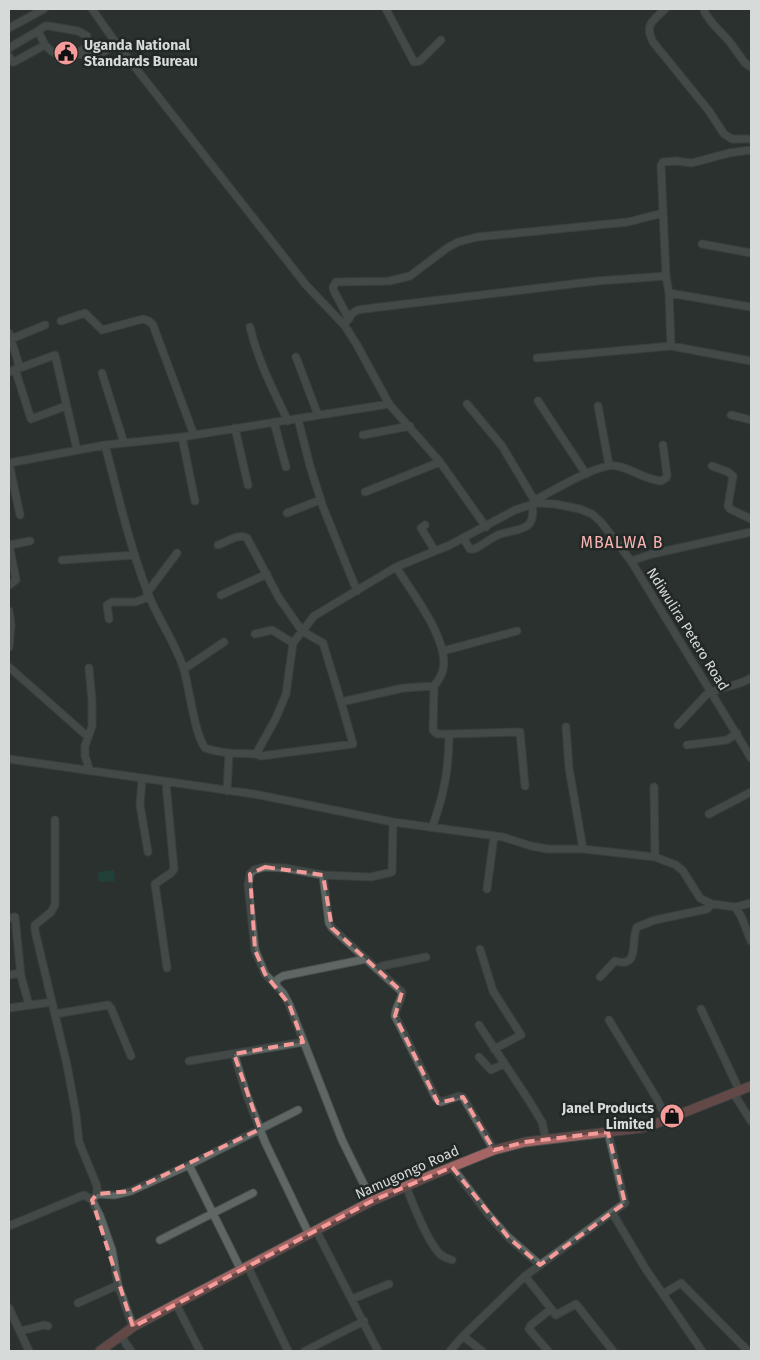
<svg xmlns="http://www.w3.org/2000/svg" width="760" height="1360" font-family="'Fira Sans',sans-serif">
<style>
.water{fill:#165347}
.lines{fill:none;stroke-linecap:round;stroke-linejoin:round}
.minor-casing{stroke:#4a504e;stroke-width:9}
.major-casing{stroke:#4a504e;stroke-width:11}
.minor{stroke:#5f6764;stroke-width:7}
.major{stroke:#a56564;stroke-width:9}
.marked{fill:none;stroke:#f59b99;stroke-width:4;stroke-dasharray:10 6;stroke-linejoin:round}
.labels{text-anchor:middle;stroke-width:5;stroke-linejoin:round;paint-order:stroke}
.poi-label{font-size:14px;font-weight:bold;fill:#d6dad9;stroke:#212826;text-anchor:start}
.street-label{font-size:14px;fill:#d6dad9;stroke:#212826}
.quarter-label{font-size:16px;letter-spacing:1px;fill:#f8b4b2;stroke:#212826}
</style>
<rect width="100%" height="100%" fill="#2b3230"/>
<path class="water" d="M 114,870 L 115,881 L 99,882 L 98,872 Z"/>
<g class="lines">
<defs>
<path id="minor" d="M 92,9 L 116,43 L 306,285 L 345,326 L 357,345 L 389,404 L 440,462 L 486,527
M 386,9 L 414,62 L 420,61 L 441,40
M 665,9 C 653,21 644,24 653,42 L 709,111 L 724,134 L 732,139 L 751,139
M 704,9 L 705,13 L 713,24 L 729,41 L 745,63 L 751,67
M 9,28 L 44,9
M 38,31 L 45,26 L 49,26 L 78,31 L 87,36 L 88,45 C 74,59 59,61 45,45
M 9,48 L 38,31 L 45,45 L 14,62 L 12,62 L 9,56
M 76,54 L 99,56 L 116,43
M 702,244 L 751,253
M 669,293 L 751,307
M 349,319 L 334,291 L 333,287 L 336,282 L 389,281 L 410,276 L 447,248 L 458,242 L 477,237 L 628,222 L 663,213
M 348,320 C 354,308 360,310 372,308 L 597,281 L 666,276
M 61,321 L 85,313 L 102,330 L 143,319 L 149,321 L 153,325 L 194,435
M 250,327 C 258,361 273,390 288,421
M 9,333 L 20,368
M 11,339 L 45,325
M 671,346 L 669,293 L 666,276 L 661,166 L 663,162 L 676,161 L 692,163 L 729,153 L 751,150
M 296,357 L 318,415
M 537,358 L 671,346 L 751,361
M 15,369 L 31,419 L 66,406
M 9,372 L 55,355 L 77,450
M 102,373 L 124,443
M 538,401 L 586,474
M 467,404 L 502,446 L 536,503
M 598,406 L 609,465
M 731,415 L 751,420
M 298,419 L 310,466 L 323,507 L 357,591
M 274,422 L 286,467
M 235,428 L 248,485
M 363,435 L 410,426
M 182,437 L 195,501
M 105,445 C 118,494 129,544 147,591 C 157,618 176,643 184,670 C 190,691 194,732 205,748 C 221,754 238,753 256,754 L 276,718 L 286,694 L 293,643 L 314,616 L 396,567 L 450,545 L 515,510 L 536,503 L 555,504 L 580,509 L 592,514 L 601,522 L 631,561 L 751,758
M 9,463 L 105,445 L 182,437 L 389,404
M 9,463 L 20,515
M 712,466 L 728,472 L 733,476 L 728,506 L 730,509 L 751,519
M 365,492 L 440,462
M 535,500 C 553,491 599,462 617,466 C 632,469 646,480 661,481 L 666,478 L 667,475 L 663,445
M 287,513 L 320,500
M 425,525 L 421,528 L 435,551
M 463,538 L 470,549 L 474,549 C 482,546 489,539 498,535 C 517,528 537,533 532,504
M 9,544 L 16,580 L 9,585
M 10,545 L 30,541
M 218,545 C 227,542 238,533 247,538 L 279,598 L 302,631 L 323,643 L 341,702 L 403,688 L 434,686 L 433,730 L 437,734 L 449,734 C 449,770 444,794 432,828
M 62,560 L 135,555
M 631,561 L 652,554 L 751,532
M 396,567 C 411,591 450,641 443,669 C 442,676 438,681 434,686
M 147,593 L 177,553
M 221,595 L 267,574
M 9,611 L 11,625 L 9,647
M 109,619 L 107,605 L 112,602 L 135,602 L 149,597
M 255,634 L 272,630 L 293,643
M 443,651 L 517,631
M 9,667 L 87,736
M 89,668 L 92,701 L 92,726 L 85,746 L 85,756 L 90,771
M 184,669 L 224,642
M 678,725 L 706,695 C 720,686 737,687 751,678
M 566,727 L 569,768 L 583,849
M 449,734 L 520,732 L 525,786
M 687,745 L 727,740 L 737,733
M 256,754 L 261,756 L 353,744 L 341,702
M 9,759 L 254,794 L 393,822 L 503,837 L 531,846 L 548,849 L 583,849 L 655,857 L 676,865 L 683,871 L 700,898 L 712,904 L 735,907 L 741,916 L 751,941
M 142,779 L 140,805 L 148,852
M 166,783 L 174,869 L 171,873 L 155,884 L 167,968
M 654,787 L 655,857
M 227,791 L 229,753
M 709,814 L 751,792
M 55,820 L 55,905 L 51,912 L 35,925 L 35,931 L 67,1065 L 76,1114 L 79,1142 L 97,1186 L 97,1194 L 92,1200
M 323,875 L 329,923 L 332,928 L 402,992 C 402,1001 395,1007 395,1016 L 436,1098 L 441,1102 L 459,1096 L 463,1097 L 494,1150
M 487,889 L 494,836
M 735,907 L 751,903
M 9,918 L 15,917 L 21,976 L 29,1005
M 480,949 L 493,991 L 521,1035 L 494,1049
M 377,969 L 382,966 L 426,957
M 9,975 L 21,973
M 600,977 L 615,961 C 641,969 630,939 637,927 L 655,920 L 707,909 L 712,904
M 275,985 L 278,979 L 283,976 L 366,959
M 9,1008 L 52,1002
M 701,1009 L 740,1092
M 55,1014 L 108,1005 L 111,1008 L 131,1056
M 609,1020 L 657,1099 L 667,1120
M 479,1025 L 528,1099 L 542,1122 L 546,1140
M 234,1054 L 247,1096 L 265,1142 L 309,1234
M 479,1057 L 491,1070 L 504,1064
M 189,1061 L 303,1042
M 734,1094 L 751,1121
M 189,1165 L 241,1270
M 452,1167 L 487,1213 L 508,1237 L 540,1265
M 406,1186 C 412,1202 429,1245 441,1255 C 444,1257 449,1259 452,1260
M 97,1194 L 115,1195 L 131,1191 L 189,1165 L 298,1110
M 372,1201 L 342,1140 L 289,1004 L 283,993 L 265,974 L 255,950 L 248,885 L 250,874 L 254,870 L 265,867 L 285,868 L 323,875 L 371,877 L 392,872 L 393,822
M 613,1214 L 645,1268 L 702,1351
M 9,1226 L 79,1197 L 84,1195 L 92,1200 L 100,1216 L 112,1250 L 118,1285 L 133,1327
M 316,1230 L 378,1351
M 160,1240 L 253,1193
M 248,1267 L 288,1351
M 525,1276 L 556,1315 L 576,1304 L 613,1351
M 663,1294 L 681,1283 L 748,1351
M 352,1299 L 389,1284
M 78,1303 L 118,1285
M 176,1304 L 200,1351
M 9,1308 L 29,1351
M 21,1331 L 44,1325 L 48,1326
M 121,1336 L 131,1351
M 463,1336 L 482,1351
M 305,1351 L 364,1321
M 450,1351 L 463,1336 L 525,1276 L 625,1203 L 608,1132
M 548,1351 L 529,1329 L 531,1325 L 551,1309"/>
<path id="major" d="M 100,1351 L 133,1327 L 176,1304 L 372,1201 L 432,1175 L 494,1150 L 525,1142 L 641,1128 L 655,1124 L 751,1086"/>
</defs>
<use href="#minor" class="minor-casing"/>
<use href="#major" class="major-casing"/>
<use href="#minor" class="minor"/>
<use href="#major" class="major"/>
</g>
<path d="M0 0H760V1360H0ZM 265,867 L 323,875 L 332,928 L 402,992 L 395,1016 L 438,1103 L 463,1097 L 494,1150 L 525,1142 L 608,1132 L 625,1203 L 540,1265 L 508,1237 L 452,1167 L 372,1201 L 133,1327 L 92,1200 L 97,1194 L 131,1191 L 260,1129 L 234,1054 L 303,1042 L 289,1004 L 265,974 L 255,950 L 250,874 Z" fill="#2b3230" fill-opacity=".55" fill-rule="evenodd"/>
<path class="marked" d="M 265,867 L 323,875 L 332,928 L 402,992 L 395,1016 L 438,1103 L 463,1097 L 494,1150 L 525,1142 L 608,1132 L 625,1203 L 540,1265 L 508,1237 L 452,1167 L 372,1201 L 133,1327 L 92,1200 L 97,1194 L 131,1191 L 260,1129 L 234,1054 L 303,1042 L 289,1004 L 265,974 L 255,950 L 250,874 Z"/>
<defs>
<symbol id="civic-disc" viewBox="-11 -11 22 22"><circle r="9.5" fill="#f59b99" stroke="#212826"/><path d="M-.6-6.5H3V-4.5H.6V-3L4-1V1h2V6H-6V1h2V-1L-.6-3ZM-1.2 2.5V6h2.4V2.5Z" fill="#111"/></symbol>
<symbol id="shop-disc" viewBox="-11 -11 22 22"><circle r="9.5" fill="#f59b99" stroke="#212826"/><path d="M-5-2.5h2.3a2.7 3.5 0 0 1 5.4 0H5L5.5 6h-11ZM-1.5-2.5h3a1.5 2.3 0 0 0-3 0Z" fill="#111"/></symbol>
</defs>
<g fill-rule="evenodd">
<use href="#civic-disc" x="52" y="39" width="28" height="28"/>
<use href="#shop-disc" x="658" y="1102" width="28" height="28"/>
</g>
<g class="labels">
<g class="poi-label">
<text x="84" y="50">Uganda National<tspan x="84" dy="16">Standards Bureau</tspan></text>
<text x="654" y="1113" text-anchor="end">Janel Products<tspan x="654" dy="16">Limited</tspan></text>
</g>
<g class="street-label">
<text transform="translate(688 629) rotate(58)" y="5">Ndiwulira Petero Road</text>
<text transform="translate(407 1172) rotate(-24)" y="5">Namugongo Road</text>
</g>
<g class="quarter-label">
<text x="622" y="548">MBALWA B</text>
</g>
</g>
<rect width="760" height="1360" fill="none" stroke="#d6dad9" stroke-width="20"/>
</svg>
